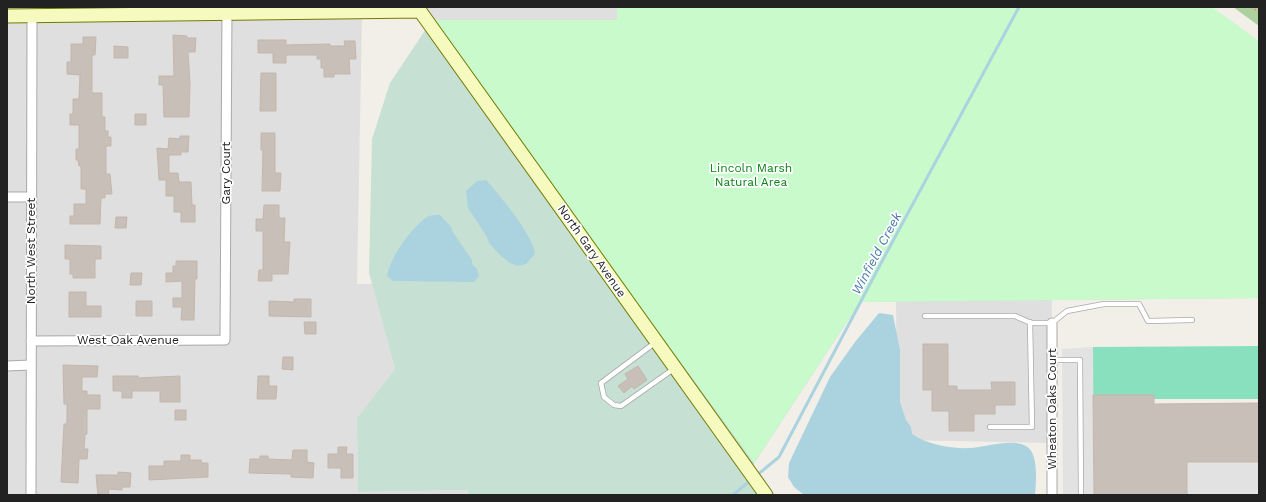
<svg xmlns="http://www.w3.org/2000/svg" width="1266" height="502" font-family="'Work Sans',sans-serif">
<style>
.residential{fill:#e0dfdf}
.forest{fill:#add19e}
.wetland{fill:#c6e0d4}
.park{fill:#c8facc}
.pitch{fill:#88e0be}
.parking{fill:#e2e2e2}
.water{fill:#aad3df}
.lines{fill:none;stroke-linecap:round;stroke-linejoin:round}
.stream{stroke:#aad3df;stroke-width:3}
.building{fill:#c7bfb8;stroke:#c4b6ab}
.lane-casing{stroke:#a9a9a9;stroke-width:6}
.street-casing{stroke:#a9a9a9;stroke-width:11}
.secondary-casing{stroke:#707d05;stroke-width:15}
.path{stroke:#fa8072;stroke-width:1.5;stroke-dasharray:2 2;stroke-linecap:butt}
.lane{stroke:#fff;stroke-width:4.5}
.street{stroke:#fff;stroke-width:9}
.secondary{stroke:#f7fabf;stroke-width:13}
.labels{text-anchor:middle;stroke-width:3.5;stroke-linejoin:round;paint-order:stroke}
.park-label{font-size:12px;fill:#0c8416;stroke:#fff}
.street-label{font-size:12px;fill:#222;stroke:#fff}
.water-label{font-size:13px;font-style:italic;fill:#4a7aab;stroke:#fff}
</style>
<rect width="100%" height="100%" fill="#f2efe9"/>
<path class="residential" d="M 7,7 L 617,7 L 617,20 L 432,20 L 423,10 L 7,13 Z
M 362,17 L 357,284 L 372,284 L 395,369 L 357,418 L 358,492 L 469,490 L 469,495 L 7,495 L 7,19 Z
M 1052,300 L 1050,443 L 897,440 L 896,301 Z"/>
<path class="forest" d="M 1233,7 L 1259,7 L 1259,26 Z"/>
<path class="wetland" d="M 617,7 L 1210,7 L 1259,298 L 860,302 L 749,471 L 761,489 L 757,495 L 469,495 L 468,490 L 358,492 L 357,418 L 395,369 L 369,273 L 372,139 L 390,83 L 432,20 L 617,20 Z"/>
<path class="park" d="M 617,7 L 1212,7 L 1259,41 L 1259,298 L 860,302 L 754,463 L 432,20 L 617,20 Z"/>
<path class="pitch" d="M 1259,346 L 1259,399 L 1154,399 L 1154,395 L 1093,395 L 1093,347 Z"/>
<path class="parking" d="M 1093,347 L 1094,495 L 1063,495 L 1062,349 Z
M 1187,462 L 1259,462 L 1259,495 L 1187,495 Z"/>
<path class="water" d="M 486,180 C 498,193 535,238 535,254 L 526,264 L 518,266 L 510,263 L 501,256 L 489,243 L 487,237 L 468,208 L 466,191 L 477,181 Z
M 440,215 L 452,228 L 452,231 L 472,260 L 472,264 L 477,269 L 479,276 L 474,282 L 393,281 L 387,276 C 390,257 412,227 427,217 C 431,215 436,215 440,215 Z
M 879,313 L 893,315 L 900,350 L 900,402 L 906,420 L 911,427 L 912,434 C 928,445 952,449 971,448 C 985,447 1013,438 1026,446 C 1039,453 1036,482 1035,495 L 804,495 L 794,487 L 788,477 L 789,463 L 830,377 L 855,342 Z"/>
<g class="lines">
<path class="stream" d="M 756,476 L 779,457 L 880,265 L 1019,7
M 733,495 L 752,479"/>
</g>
<path class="building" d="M 173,35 L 187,36 L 187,38 L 196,38 L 195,52 L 188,52 L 190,84 L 189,117 L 164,117 L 163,85 L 159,85 L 159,76 L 174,76 Z
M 83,37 L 96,37 L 95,55 L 92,55 L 92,93 L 102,93 L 102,117 L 105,117 L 105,131 L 108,131 L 108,137 L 111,137 L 111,146 L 106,146 L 106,174 L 110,174 L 112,194 L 105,194 L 105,198 L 101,198 L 100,224 L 70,224 L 70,216 L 74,216 L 74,204 L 86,204 L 86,189 L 81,189 L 81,166 L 79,166 L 78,160 L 76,160 L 76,149 L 79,149 L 79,125 L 70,125 L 70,114 L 73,114 L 73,99 L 79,99 L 80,75 L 67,74 L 67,62 L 71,62 L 71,44 L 83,44 Z
M 258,40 L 286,40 L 286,45 L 330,44 L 330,46 L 345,46 L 344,41 L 355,41 L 356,59 L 349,59 L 350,74 L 334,74 L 334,77 L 324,77 L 324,68 L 321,68 L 321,59 L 317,59 L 317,55 L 286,55 L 286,63 L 273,63 L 273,53 L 258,53 Z
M 114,46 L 128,47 L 128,58 L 114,58 Z
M 261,73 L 276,73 L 276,111 L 260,111 Z
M 135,114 L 146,114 L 146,125 L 135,125 Z
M 261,133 L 275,133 L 275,173 L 281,173 L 280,191 L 262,191 L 263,150 L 261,150 Z
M 180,136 L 189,136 L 188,152 L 181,152 L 181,155 L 169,155 L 169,173 L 178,173 L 179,182 L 191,182 L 192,205 L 195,205 L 195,222 L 181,222 L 181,212 L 174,212 L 174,196 L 166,196 L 166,180 L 159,180 L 157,148 L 168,149 L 169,138 L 180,139 Z
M 264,205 L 279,205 L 279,218 L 285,218 L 284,242 L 290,242 L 288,274 L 272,274 L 272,281 L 258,281 L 259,270 L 263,270 L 263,231 L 256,231 L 256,219 L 263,219 Z
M 116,217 L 127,217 L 126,228 L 115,228 Z
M 65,245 L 101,246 L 101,259 L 95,259 L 95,278 L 73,278 L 73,274 L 70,274 L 70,259 L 65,259 Z
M 176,261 L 197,261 L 197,279 L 195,279 L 194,320 L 181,320 L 182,307 L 173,307 L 173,298 L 182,298 L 182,281 L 166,282 L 166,273 L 173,273 L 173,266 L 176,266 Z
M 131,273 L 142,273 L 141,285 L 130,285 Z
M 69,292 L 86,292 L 86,306 L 101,306 L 101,317 L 69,317 Z
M 294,299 L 311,299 L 311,317 L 269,316 L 269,301 L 294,302 Z
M 136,301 L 152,301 L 152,316 L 136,316 Z
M 304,322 L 316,322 L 316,334 L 305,334 Z
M 923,344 L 948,344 L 948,386 L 957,386 L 957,390 L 992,390 L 991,382 L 1015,382 L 1015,405 L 995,405 L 995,414 L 974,414 L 974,431 L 949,431 L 949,411 L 932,411 L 932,390 L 923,390 Z
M 283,357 L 293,357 L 293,370 L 282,369 Z
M 63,365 L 98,366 L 97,377 L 82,377 L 82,391 L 87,391 L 87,395 L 100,395 L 100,409 L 87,409 L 87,434 L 85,434 L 84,449 L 88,449 L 87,459 L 79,459 L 78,483 L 61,482 L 64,424 L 67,424 L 67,404 L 64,404 Z
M 638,366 L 647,380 L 634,389 L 632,386 L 624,393 L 618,386 L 628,379 L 625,374 Z
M 113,376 L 138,376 L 138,378 L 180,376 L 180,402 L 160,402 L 160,391 L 132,391 L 132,398 L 122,398 L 122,391 L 113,391 Z
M 258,376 L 269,376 L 269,386 L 277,386 L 276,399 L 257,399 Z
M 1093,395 L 1154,395 L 1154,404 L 1259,403 L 1259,462 L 1187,462 L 1187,495 L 1094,495 Z
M 175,410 L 186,410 L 186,420 L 175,420 Z
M 338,447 L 347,447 L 346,454 L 353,454 L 353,478 L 341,478 L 341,468 L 328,468 L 328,454 L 338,454 Z
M 293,450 L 307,450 L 307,462 L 314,463 L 313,478 L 291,477 L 291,474 L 249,473 L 250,459 L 260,459 L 260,456 L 268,456 L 268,459 L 292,460 Z
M 181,455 L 190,455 L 190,460 L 201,460 L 202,463 L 208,463 L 208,477 L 149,480 L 149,466 L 164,466 L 164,461 L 181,461 Z
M 118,472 L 131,473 L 130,487 L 122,487 L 122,490 L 109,489 L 108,495 L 98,495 L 96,475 L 118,475 Z"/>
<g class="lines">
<defs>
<path id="lane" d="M 925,316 L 1015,316 L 1031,323 L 1052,323 L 1067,311 L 1104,304 L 1139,304 L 1148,321 L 1192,320
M 656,342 L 601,383 L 604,397 L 614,405 L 621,406 L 675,368
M 1052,360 L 1080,360 L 1081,495
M 990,427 L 1032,427 L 1030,322"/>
<path id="street" d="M 7,197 L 31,197
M 31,341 L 225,340 L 227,9
M 7,366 L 31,365
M 31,495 L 32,16
M 1052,495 L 1052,323"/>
<path id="secondary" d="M 7,16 L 420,11 L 766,495"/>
</defs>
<use href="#lane" class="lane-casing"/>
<use href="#street" class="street-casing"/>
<use href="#secondary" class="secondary-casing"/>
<path class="path" d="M 1251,7 L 1259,12"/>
<use href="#lane" class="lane"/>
<use href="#street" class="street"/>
<use href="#secondary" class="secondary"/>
</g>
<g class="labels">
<g class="park-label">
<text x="751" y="172">Lincoln Marsh<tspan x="751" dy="14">Natural Area</tspan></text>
</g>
<g class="street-label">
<text transform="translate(226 173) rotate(-90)" y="4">Gary Court</text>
<text transform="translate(31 251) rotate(-90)" y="4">North West Street</text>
<text transform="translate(592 251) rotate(55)" y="4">North Gary Avenue</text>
<text x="128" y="344">West Oak Avenue</text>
<text transform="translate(1052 409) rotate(-90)" y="4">Wheaton Oaks Court</text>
</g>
<g class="water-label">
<text transform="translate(876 253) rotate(-62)" y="5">Winfield Creek</text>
</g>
</g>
<rect width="1266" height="502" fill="none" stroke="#222222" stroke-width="16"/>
</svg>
